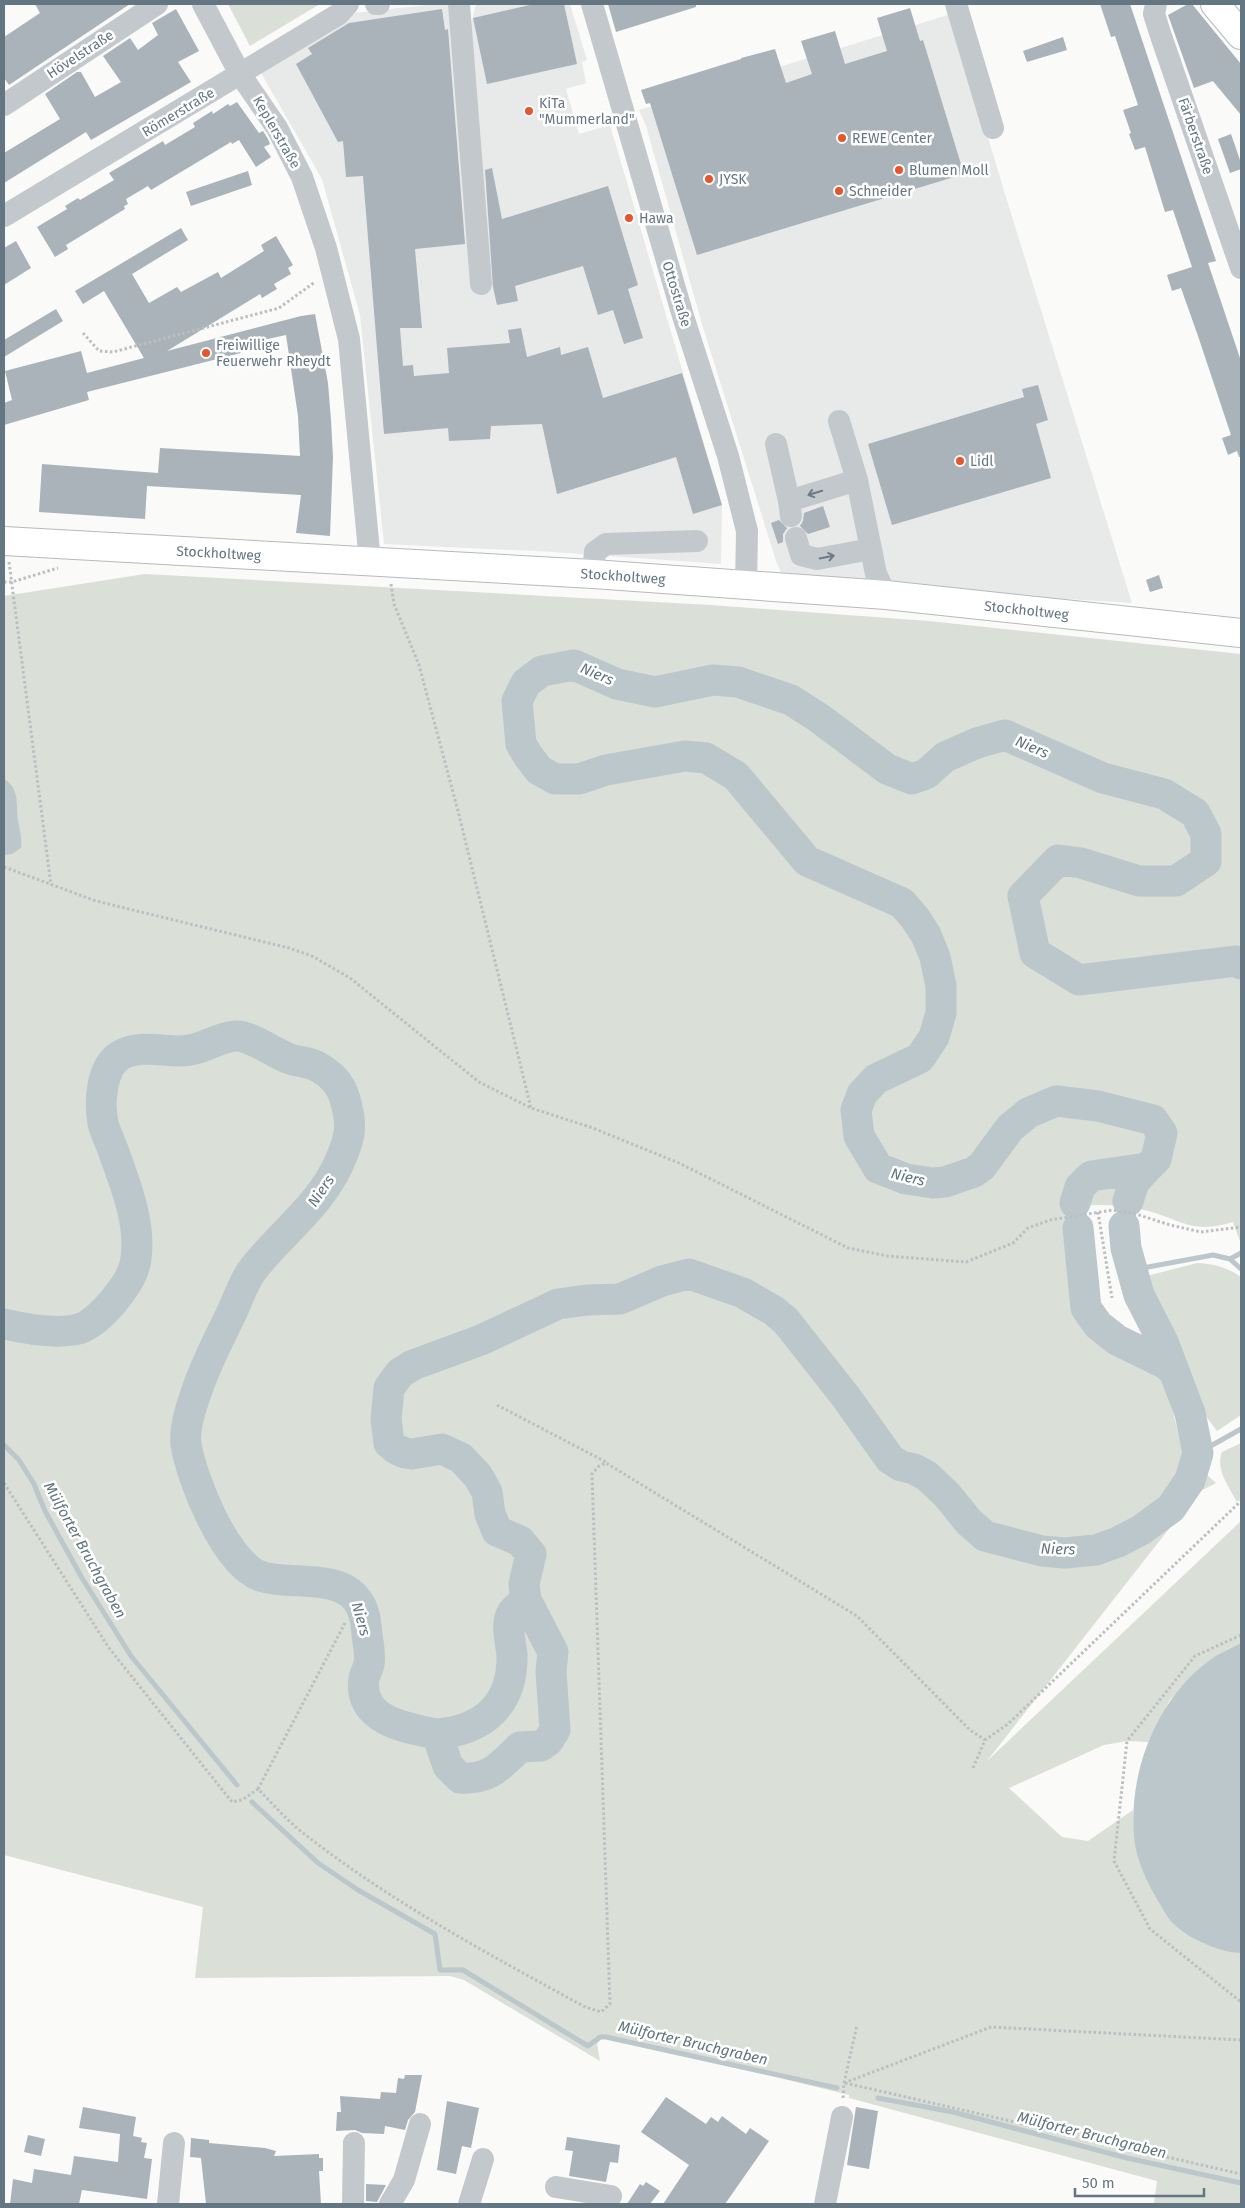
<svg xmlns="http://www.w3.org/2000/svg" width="1245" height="2208" font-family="'Fira Sans',sans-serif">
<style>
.built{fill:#e8e9e9}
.green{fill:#dadfd7}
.water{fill:#bbc7cb}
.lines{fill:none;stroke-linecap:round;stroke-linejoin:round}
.stream{stroke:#bbc7cb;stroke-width:5}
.river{stroke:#bbc7cb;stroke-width:31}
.building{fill:#aab3b9}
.major-casing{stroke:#b5babe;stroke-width:30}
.path{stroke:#bbbfc2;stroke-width:3;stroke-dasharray:2.5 2.5;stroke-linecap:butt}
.minor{stroke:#c3c8cc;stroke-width:22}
.major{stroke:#fff;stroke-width:28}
.oneway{stroke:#6a7a87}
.poi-dot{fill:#e4572e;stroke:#fff;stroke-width:2}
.labels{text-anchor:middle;stroke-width:5;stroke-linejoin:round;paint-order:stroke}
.street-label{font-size:14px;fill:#657683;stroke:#fff}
.poi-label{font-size:14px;fill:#657683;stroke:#fff;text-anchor:start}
.water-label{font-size:15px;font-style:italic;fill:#60757c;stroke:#fff}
</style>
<rect width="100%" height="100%" fill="#fafaf8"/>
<path class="built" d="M 436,4 L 451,4 L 469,32 L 476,4 L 570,4 L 587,60 L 582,62 L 586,83 L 566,89 L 579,134 L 610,125 L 722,505 L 721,564 L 553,552 L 384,544 L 360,315 L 322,179 L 261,73 L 354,13 Z
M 951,14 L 1005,194 L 1132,603 L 785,582 L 776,561 L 702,324 L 646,126 L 639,110 Z"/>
<path class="green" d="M 228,4 L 320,4 L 250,46 Z
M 145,574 L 711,605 L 929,621 L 1241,654 L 1241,1244 L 1233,1222 C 1190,1235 1182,1219 1144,1210 C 1119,1204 1092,1204 1066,1207 L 1078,1311 L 1100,1342 L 1145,1367 L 1162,1371 L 1184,1454 L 1216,1483 L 1197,1493 L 987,1761 L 1241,1521 L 1241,1643 L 1217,1655 L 1170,1700 L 1148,1742 L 1127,1741 L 1104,1745 L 1009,1788 L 1062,1837 L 1088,1841 L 1133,1810 L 1134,1839 L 1202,1943 L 1241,1953 L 1241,2204 L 1154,2204 L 1157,2181 L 849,2098 L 849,2095 L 724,2064 L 605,2038 L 602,2038 L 597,2044 L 600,2061 L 464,1980 L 450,1976 L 195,1978 L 203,1907 L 4,1855 L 4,596 Z
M 1197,1263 C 1214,1264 1227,1267 1241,1277 L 1241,1415 L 1217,1431 L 1194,1400 L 1186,1373 L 1142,1287 L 1139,1278 Z
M 1241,1443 L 1241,1498 L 1237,1502 C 1229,1487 1215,1469 1222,1452 Z"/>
<path class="water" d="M 4,779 C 20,788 16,806 18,821 C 20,831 22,838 21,848 L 12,854 L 4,855 Z
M 1241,1643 L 1241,1953 C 1220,1953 1184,1937 1170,1920 C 1166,1915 1163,1909 1160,1904 C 1148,1885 1136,1860 1134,1837 C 1128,1769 1159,1693 1217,1655 C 1225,1651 1233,1647 1241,1643 Z"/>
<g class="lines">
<path class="stream" d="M 1230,1259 L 1241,1253
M 1132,1270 L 1213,1255 L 1230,1259 L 1241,1269
M 4,1445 L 19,1460 L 34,1484 L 45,1511 L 82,1578 L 131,1656 L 237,1785
M 1198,1453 L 1241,1429
M 252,1802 L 318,1863 L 358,1890 L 435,1934 L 440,1970 L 463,1970 L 588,2046 L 600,2037 L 606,2037 L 837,2088
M 878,2098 L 953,2112 L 1127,2158 L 1241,2183"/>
<path class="river" d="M 1128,1201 L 1134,1182 L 1147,1168
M 1075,1203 L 1080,1187 L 1091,1176 L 1147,1168 L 1156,1159 L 1162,1133 L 1153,1120 L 1098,1106 L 1056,1101 L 1028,1113 L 1010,1128 L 982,1166 L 974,1172 L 945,1182 L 933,1183 L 906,1179 L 878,1168 L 859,1136 L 856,1110 L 862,1094 L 876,1079 L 920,1058 L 934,1037 L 941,1013 L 941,986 L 935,957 L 926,935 L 915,918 L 902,903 L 807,861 L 736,776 L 706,758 L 685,756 L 606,770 L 579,779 L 555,779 L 539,770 L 529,757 L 521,744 L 517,701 L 526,683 L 542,671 L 574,665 L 617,684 L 655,692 L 713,680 L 738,682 L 791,700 L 819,718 L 887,769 L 912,779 L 926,774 L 945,757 L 977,743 L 1005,735 L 1103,778 L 1164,794 L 1195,813 L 1206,834 L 1206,861 L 1176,881 L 1139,881 L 1081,863 L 1058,860 L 1023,896 L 1035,953 L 1079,980 L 1236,961 L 1241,964
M 1124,1226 L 1126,1248 L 1139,1295 L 1163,1342 L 1174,1371
M 4,1324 C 26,1329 63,1336 84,1327 C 94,1322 105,1311 112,1303 C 123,1289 134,1276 136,1258 C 141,1222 125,1184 113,1150 C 110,1141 105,1132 103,1123 C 99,1102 101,1066 121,1055 C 139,1045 161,1051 180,1051 C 202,1051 217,1037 236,1036 C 250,1035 275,1054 290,1059 C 299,1062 310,1062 318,1067 C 336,1077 343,1088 347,1107 C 353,1129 348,1143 339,1163 C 318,1209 280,1233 251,1272 C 243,1284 238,1299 232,1312 C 219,1339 205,1365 196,1393 C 191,1407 184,1429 186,1444 C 191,1478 225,1563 260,1576 C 288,1586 338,1573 357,1600 C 365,1610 366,1623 367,1635 C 368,1644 371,1655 369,1664 C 368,1669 365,1674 364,1678 C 358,1721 406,1728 437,1734 L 448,1766 L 460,1778 C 490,1780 500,1766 520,1747 L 541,1746 L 548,1741 L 555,1730 L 551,1671 L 553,1652 L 526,1600 L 524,1584 L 531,1554 L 520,1541 L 497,1531 L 490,1514 L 487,1492 L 478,1476 L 461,1458 L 442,1449 L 412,1454 L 405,1453 L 396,1449 L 389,1443 L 386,1419 L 389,1388 L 400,1373 L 413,1365 L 481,1340 L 558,1304 L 587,1300 L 620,1299 L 662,1281 L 689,1274 L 743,1293 L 774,1311 L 786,1321 L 846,1397 L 890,1459 L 901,1466 L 914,1469 L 927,1476 L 947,1495 L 969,1522 L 985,1536 L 1042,1551 L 1065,1553 L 1096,1550 L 1118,1542 L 1141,1530 L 1171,1508 L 1190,1480 L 1198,1453 L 1190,1413 L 1174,1371 L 1164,1363 L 1117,1340 L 1098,1325 L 1086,1308 L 1078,1228
M 437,1734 C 484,1730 513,1704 512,1655 C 511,1642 505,1625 512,1613 C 515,1608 522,1604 526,1600"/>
</g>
<path class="building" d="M 35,4 L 130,4 L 9,85 L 4,78 L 4,37 L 40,13 Z
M 534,4 L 564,4 L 577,64 L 487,84 L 473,18 Z
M 608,4 L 696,4 L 696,7 L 616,32 Z
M 1100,4 L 1130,4 L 1216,261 L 1208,263 L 1241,361 L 1241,457 L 1239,457 L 1237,451 L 1228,455 L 1222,438 L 1231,435 L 1198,336 L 1181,288 L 1172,291 L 1167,275 L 1192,267 L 1173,210 L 1165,212 L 1145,147 L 1135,150 L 1129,134 L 1131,133 L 1123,110 L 1138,105 L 1115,36 L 1111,37 Z
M 1188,4 L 1192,4 L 1241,64 L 1241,115 L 1212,80 L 1213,81 L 1194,88 L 1168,15 Z
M 910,8 L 920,41 L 923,40 L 964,174 L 697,255 L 650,103 L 646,104 L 641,90 L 741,59 L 741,58 L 775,49 L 786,83 L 812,74 L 801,41 L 835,31 L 845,64 L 887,51 L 877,18 Z
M 176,9 L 199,51 L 178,62 L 191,82 L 91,140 L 86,132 L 4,183 L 4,153 L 60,119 L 45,94 L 77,72 L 81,72 L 95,97 L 121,82 L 103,56 L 130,38 L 138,50 L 158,35 L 152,23 Z
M 442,9 L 445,30 L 448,29 L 465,244 L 415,249 L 422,328 L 400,328 L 403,366 L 413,365 L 414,376 L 449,373 L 447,348 L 510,343 L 508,330 L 521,328 L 527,357 L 560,347 L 561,355 L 588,347 L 603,398 L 682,373 L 722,505 L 693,514 L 676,457 L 557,494 L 542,424 L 491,426 L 490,439 L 449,441 L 448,428 L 384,434 L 363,176 L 346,177 L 343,141 L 338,142 L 296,64 L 312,54 L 308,48 L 349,23 Z
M 1063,37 L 1067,50 L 1027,62 L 1023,51 Z
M 237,102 L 259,133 L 263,131 L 268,139 L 270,144 L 264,147 L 271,157 L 256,167 L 239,140 L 232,144 L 231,142 L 151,190 L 148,186 L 126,199 L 128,204 L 124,206 L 125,209 L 66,245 L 68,249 L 55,257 L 37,227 L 67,209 L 65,206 L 78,198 L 80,200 L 114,180 L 109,173 L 163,141 L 165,145 L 195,127 L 193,123 L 212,111 L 213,114 L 228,104 L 230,106 Z
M 1231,134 L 1241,163 L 1241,169 L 1230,173 L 1218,139 Z
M 492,168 L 502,219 L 608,186 L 638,285 L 628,289 L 643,338 L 624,344 L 613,310 L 598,315 L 583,266 L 515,286 L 518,301 L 497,305 L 493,287 L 485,170 Z
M 248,171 L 252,185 L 191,206 L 186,192 Z
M 181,228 L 188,240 L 132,274 L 149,303 L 177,287 L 181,292 L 218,272 L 221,278 L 264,251 L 261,245 L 276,236 L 293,265 L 288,268 L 291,274 L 274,284 L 277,289 L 262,298 L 260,294 L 167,351 L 301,316 L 315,314 L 328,383 L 331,420 L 333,457 L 330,536 L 296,533 L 301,495 L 147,486 L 145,519 L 39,512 L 42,464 L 158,473 L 160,448 L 300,456 L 298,416 L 286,335 L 250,343 L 252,349 L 240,351 L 241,353 L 87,392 L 89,400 L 4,425 L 4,403 L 12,400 L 5,371 L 81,351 L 87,373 L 144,358 L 104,291 L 83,304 L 75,291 Z
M 16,241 L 31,268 L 4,285 L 4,248 Z
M 56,309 L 63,321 L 4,357 L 4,340 Z
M 1038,385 L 1048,420 L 1036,424 L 1051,478 L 892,525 L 868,444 L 1024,397 L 1022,389 Z
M 823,506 L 830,527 L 808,534 L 800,526 L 803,521 L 804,513 Z
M 779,520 L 787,528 L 783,534 L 783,542 L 778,544 L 771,523 Z
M 1159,575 L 1163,588 L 1150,592 L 1146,580 Z
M 405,2075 L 422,2075 L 415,2112 L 408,2120 L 405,2130 L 385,2126 L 384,2134 L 362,2133 L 355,2130 L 336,2131 L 337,2112 L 341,2112 L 340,2096 L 380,2099 L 381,2092 L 396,2093 L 398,2078 L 404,2079 Z
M 666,2097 L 706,2124 L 711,2117 L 718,2122 L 722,2116 L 746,2134 L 750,2128 L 769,2141 L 725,2204 L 663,2204 L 689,2165 L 641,2132 Z
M 447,2101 L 479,2108 L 471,2148 L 462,2146 L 456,2174 L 437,2170 Z
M 83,2107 L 136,2117 L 133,2136 L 142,2138 L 141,2142 L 147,2143 L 144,2158 L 152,2159 L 147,2199 L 82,2190 L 79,2204 L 10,2204 L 13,2179 L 32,2183 L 34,2169 L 71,2175 L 74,2156 L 118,2162 L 120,2134 L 79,2128 Z
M 856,2107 L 878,2111 L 869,2169 L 847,2165 Z
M 28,2135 L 45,2139 L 41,2156 L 24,2152 Z
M 567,2137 L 620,2145 L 618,2163 L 610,2162 L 606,2182 L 569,2176 L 573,2151 L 565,2150 Z
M 191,2138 L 209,2140 L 209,2143 L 265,2148 L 276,2151 L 274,2156 L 319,2154 L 319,2158 L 323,2158 L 323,2171 L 319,2171 L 321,2204 L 206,2204 L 201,2158 L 190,2157 Z
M 646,2182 L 660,2191 L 650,2204 L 627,2204 L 640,2184 L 643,2186 Z
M 366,2184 L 386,2185 L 377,2202 L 366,2201 Z"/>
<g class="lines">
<defs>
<g id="major">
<path d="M 1215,4 L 1241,35"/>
<path id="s1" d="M 4,541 L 593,574 L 886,595 L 1241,633"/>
</g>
</defs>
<use href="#major" class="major-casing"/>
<path class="path" d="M 83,333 L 99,351 L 113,352 L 279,308 L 315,282
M 9,562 L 51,885
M 4,582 L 12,582 L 58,568
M 391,584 L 394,604 L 419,665 L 458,811 L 531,1108
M 4,867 L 96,901 L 289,948 L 312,956 L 350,978 L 479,1082 L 531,1108 L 590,1127 L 679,1163 L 848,1248 L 887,1256 L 966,1262 L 1013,1243 L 1028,1228 L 1050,1220 L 1113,1210 L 1139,1215 L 1170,1225 L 1201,1232 L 1241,1227
M 1098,1212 L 1112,1298
M 497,1405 L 606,1462
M 4,1483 L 109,1648 L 232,1802 L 242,1800 L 258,1789 C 274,1805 289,1823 307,1836 C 393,1903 490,1955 585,2007 L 601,2012 L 610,2004 L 592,1474 L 599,1466 L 606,1463 L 857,1616 L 970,1730 L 985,1740
M 1241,1635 L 1195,1656 L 1127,1741 L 1114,1861 L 1150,1929 L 1241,2002
M 973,1768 L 985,1740 L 1008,1724 L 1241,1501
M 258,1789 L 345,1623
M 844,2083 L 991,2027 L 1241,2040
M 845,2083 L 1241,2174
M 843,2098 L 844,2083 L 857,2025"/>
<path class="minor" d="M 203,4 L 240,74 L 277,128 L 302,177 L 326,248 L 349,339 L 370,562
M 376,4 L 379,4
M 459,4 L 481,284
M 592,4 L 683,316 L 728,456 L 747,531 L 746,586
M 956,4 L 993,128
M 1156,4 L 1154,14 L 1161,36 L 1241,268
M 4,105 L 157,4
M 4,216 L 339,14 L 348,4
M 839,421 L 857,480 L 876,574 L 886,595
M 776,444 L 789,501
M 791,516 L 789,501 L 857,480
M 796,538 L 801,555 L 817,559 L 871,549
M 593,574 L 595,552 L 606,544 L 697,541
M 556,2187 L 611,2196
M 168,2204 L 174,2143
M 353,2204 L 354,2143
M 390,2204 L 404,2180 L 420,2124
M 469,2204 L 483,2159
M 825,2204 L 842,2117"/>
<use href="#major" class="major"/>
</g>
<defs><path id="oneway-shaft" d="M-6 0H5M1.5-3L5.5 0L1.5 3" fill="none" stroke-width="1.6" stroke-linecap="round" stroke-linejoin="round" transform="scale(1.25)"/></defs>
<g class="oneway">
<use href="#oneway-shaft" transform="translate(815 493) rotate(163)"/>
<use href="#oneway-shaft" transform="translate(827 557) rotate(-11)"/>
</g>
<g class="poi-dot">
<circle cx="529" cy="111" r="5"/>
<circle cx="842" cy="138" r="5"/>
<circle cx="899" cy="170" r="5"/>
<circle cx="709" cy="179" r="5"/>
<circle cx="839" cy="191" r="5"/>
<circle cx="629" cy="218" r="5"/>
<circle cx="206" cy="353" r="5"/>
<circle cx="960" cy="461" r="5"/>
</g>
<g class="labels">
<g class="street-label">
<text transform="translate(80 54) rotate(-33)" y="5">Hövelstraße</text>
<text transform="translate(178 112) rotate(-31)" y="5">Römerstraße</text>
<text transform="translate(277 132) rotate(60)" y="5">Keplerstraße</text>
<text transform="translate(1196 136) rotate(71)" y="5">Färberstraße</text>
<text transform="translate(677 294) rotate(73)" y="5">Ottostraße</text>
<text dy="5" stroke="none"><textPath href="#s1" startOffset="215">Stockholtweg</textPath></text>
<text dy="5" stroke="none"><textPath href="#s1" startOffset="620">Stockholtweg</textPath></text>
<text dy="5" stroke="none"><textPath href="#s1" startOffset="1025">Stockholtweg</textPath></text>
</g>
<g class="poi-label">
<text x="539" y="108">KiTa<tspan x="539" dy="16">"Mummerland"</tspan></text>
<text x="852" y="143">REWE Center</text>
<text x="909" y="175">Blumen Moll</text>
<text x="719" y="184">JYSK</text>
<text x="849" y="196">Schneider</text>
<text x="639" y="223">Hawa</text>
<text x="216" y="350">Freiwillige<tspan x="216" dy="16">Feuerwehr Rheydt</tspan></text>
<text x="970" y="466">Lidl</text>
</g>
<g class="water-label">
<text transform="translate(597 674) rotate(23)" y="5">Niers</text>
<text transform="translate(1032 747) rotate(23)" y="5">Niers</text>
<text transform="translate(908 1177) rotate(14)" y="5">Niers</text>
<text transform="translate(321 1191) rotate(-56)" y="5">Niers</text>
<text transform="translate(1058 1549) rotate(2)" y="5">Niers</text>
<text transform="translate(85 1550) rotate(61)" y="5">Mülforter Bruchgraben</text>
<text transform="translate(361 1619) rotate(74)" y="5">Niers</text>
<text transform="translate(693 2043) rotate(13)" y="5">Mülforter Bruchgraben</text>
<text transform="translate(1092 2135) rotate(14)" y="5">Mülforter Bruchgraben</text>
</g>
</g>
<rect width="1245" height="2208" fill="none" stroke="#657683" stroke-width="10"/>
<path d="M1075 2188v8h129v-8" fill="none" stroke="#657683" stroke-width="2.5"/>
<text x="1082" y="2188" font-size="15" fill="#657683" stroke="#ffffff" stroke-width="4" paint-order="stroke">50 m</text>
</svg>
